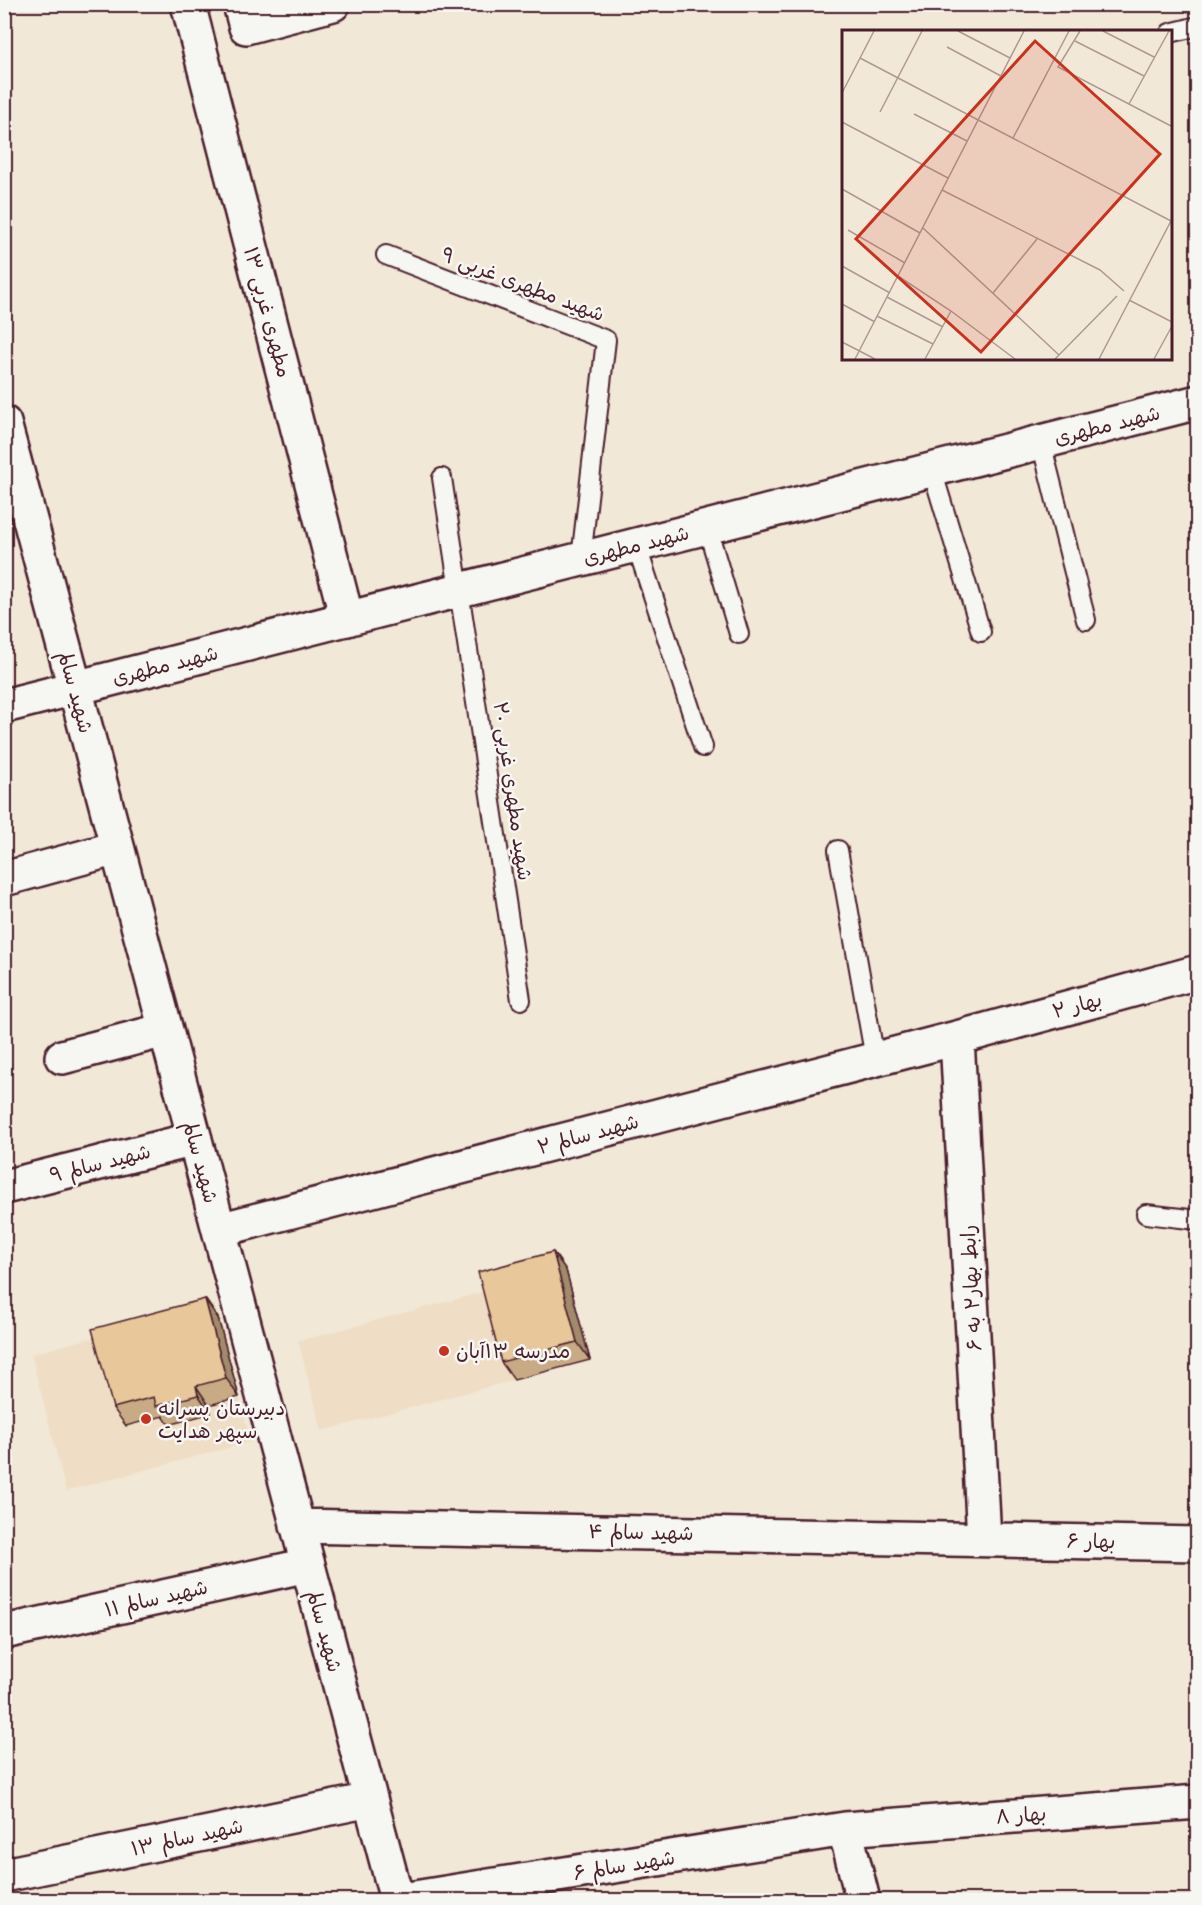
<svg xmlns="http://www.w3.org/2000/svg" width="1202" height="1905" font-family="Mali,'Playpen Sans Arabic',sans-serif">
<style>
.built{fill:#efdec5}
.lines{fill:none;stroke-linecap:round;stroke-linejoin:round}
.lane-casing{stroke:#4a1f2b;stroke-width:22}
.street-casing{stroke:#4a1f2b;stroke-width:38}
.secondary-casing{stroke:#4a1f2b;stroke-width:38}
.lane{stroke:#f6f6f2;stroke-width:18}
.street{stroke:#f6f6f2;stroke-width:33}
.secondary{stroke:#f6f6f2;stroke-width:33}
.wall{fill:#c8ab84;stroke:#4a1f2b;stroke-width:1.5}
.shaded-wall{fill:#a28b6c;stroke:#4a1f2b;stroke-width:1.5}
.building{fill:#e8c79a;stroke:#4a1f2b;stroke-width:1.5}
.poi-dot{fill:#c8321e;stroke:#f6f6f2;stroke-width:2}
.labels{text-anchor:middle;stroke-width:5;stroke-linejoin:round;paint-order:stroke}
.street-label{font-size:20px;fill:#4a1f2b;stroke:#f6f6f2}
.poi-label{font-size:20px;fill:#4a1f2b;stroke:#f6f6f2;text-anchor:start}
.inset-road{fill:none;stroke:#af9893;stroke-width:1.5}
.view{fill:#c8321e;fill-opacity:0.15;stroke:#c8321e;stroke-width:3}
.inset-edge{fill:none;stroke:#4a1f2b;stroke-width:3}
</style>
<rect width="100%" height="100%" fill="#f2e8d8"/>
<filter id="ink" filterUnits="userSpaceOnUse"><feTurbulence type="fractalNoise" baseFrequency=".0167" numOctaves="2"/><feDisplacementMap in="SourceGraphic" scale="12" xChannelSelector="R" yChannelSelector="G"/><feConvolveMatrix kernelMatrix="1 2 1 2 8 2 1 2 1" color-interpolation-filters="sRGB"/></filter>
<g filter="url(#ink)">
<path class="built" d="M 566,1270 L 590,1360 L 322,1431 L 298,1341 Z
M 214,1305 L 251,1442 L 66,1491 L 31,1354 Z"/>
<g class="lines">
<defs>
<path id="lane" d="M 1170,33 L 1198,26
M 386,255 L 606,340 L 581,559
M 1041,442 L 1086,620
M 932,470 L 981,632
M 442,478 L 521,1000
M 707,527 L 739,634
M 636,544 L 703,747
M 838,850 L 875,1059
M 1146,1214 L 1198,1220"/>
<path id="street" d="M 188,4 L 347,619
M 240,4 L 246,27 L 333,4
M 4,706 L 75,688 L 397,1900
M 4,879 L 117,848
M 957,1038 L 984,1539
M 62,1057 L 165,1030
M 4,1187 L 195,1139
M 219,1230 L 957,1038 L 1198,972
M 297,1526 L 1198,1544
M 4,1632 L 308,1565
M 845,1829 L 863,1900
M 4,1875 L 370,1800
M 402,1900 L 845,1829 L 1198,1802"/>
<path id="secondary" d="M 4,423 L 75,688 L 1198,402"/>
</defs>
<use href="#lane" class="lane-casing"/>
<use href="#street" class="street-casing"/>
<use href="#secondary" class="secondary-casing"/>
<use href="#lane" class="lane"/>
<use href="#street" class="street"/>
<use href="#secondary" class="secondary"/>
</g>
<path class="wall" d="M 553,1252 L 566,1270 L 590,1360 L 514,1380 L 501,1362 Z
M 205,1299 L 218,1318 L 239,1397 L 209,1405 L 211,1413 L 169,1425 L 163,1416 L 126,1426 L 113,1408 Z"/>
<path class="shaded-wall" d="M 553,1252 L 566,1270 L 590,1360 L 577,1342 Z
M 205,1299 L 218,1318 L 239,1397 L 226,1378 Z
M 196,1386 L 209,1405 L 211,1413 L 198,1395 Z"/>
<path class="building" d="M 553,1252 L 577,1342 L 501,1362 L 478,1272 Z
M 205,1299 L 226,1378 L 196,1386 L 198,1395 L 156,1406 L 154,1397 L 113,1408 L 92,1329 Z"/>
</g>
<g class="poi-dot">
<circle cx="444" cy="1351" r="6"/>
<circle cx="146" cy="1419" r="6"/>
</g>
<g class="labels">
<g class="street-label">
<text transform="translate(523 284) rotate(21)" y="7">شهید مطهری غربی ۹</text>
<text transform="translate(268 312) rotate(75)" y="7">مطهری غربی ۱۳</text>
<text transform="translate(1107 425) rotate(-14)" y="7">شهید مطهری</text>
<text transform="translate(636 545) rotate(-14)" y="7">شهید مطهری</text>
<text transform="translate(165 665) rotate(-14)" y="7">شهید مطهری</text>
<text transform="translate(76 692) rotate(75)" y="7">شهید سالم</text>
<text transform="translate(513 791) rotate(82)" y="7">شهید مطهری غربی ۲۰</text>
<text transform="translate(1077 1005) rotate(-15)" y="7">بهار ۲</text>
<text transform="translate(588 1134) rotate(-15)" y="7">شهید سالم ۲</text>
<text transform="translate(201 1162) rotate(75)" y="7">شهید سالم</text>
<text transform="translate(100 1163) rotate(-14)" y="7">شهید سالم ۹</text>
<text transform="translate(971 1288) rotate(-93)" y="7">رابط بهار۲ به ۶</text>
<text transform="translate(641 1532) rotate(1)" y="7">شهید سالم ۴</text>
<text transform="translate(1091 1541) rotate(1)" y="7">بهار ۶</text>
<text transform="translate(156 1598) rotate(-13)" y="7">شهید سالم ۱۱</text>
<text transform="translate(325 1631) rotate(75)" y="7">شهید سالم</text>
<text transform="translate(1021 1815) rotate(-4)" y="7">بهار ۸</text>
<text transform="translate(187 1837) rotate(-12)" y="7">شهید سالم ۱۳</text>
<text transform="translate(624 1865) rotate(-9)" y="7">شهید سالم ۶</text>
</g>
<g class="poi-label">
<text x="456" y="1358">مدرسه ۱۳آبان</text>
<text x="158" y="1415">دبیرستان پسرانه<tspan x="158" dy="23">سپهر هدایت</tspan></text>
</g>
</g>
<g transform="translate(842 30)">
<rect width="330" height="330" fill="#f2e8d8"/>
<path class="inset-road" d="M 116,1 L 168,28M 238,1 L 216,37 L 329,96M 261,1 L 312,27M 233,11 L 302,46M 105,17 L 159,46M 18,28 L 329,191M 0,63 L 32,1M 287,74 L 327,1M 38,82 L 80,1M 72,84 L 125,111M 0,92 L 106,148M 171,108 L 227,1M 0,159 L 78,203M 100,160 L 258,240 L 282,261M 81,198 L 217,325M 6,200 L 63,233M 0,236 L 48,263M 56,246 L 109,281 L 173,329M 151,263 L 195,209M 45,267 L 101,297M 287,270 L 330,292M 0,274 L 33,292M 35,286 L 91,314M 0,312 L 33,329M 13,329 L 182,1M 83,329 L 109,281M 213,329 L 275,266M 257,329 L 330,189M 312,329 L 330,296"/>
<path class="view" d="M 193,11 L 318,124 L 139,322 L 14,209 Z"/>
<rect width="330" height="330" class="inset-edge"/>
</g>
<rect width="1202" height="1905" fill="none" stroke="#f6f6f2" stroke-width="24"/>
<rect x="12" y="12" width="1178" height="1881" fill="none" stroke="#4a1f2b" stroke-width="2" filter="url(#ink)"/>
</svg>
